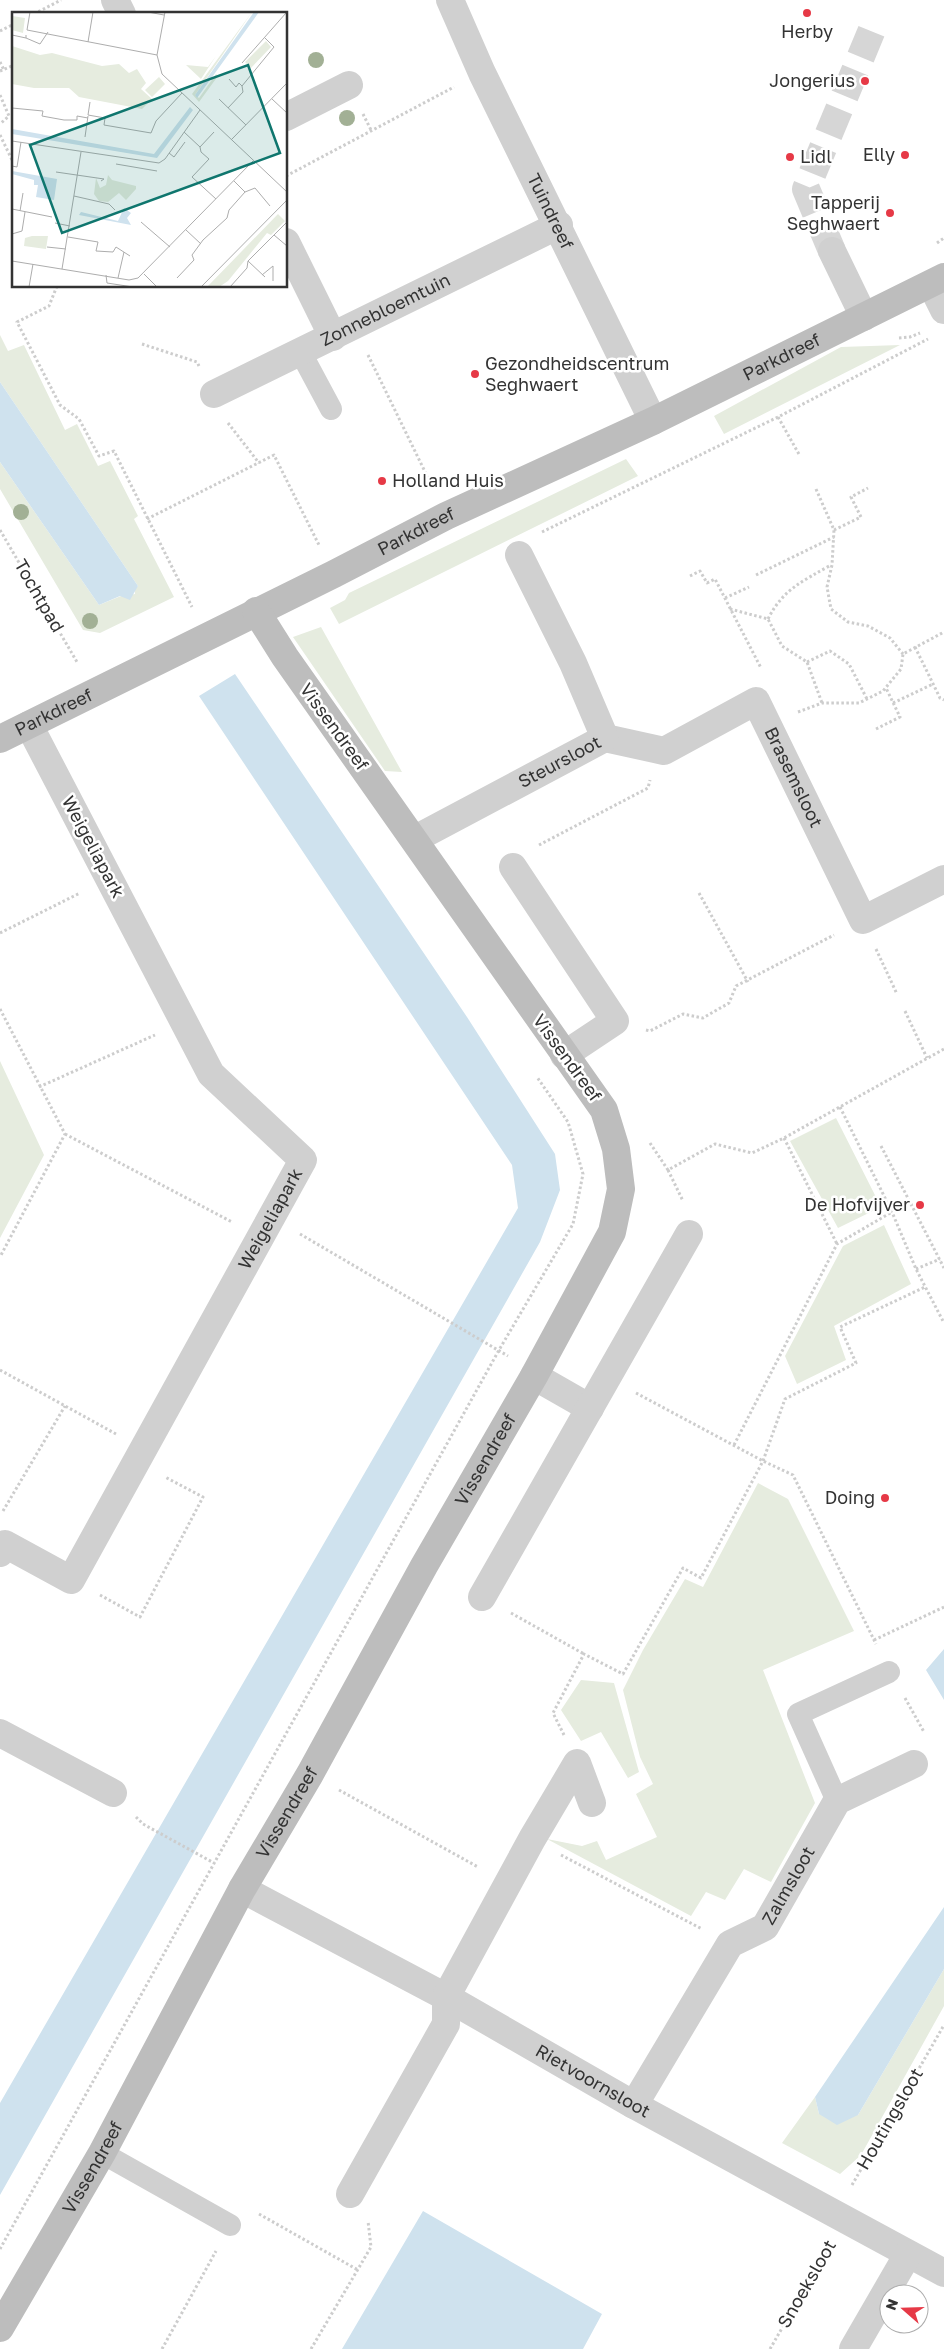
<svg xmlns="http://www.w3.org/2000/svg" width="944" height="2349" font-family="'Golos Text',sans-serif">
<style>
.green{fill:#e6ecdf}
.water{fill:#cfe2ee}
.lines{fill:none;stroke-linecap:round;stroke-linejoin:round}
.street-tunnel{stroke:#d6d6d6;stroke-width:28;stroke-dasharray:28 14;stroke-linecap:butt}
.path{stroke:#cdcdcd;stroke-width:3;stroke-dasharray:2.5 2.5;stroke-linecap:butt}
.lane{stroke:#d0d0d0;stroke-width:22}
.street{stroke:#d0d0d0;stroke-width:28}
.secondary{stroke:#bdbdbd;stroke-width:28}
.tree{fill:#a2b095}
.poi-dot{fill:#e63946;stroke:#fff;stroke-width:2}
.labels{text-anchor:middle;stroke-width:5;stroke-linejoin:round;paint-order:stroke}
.poi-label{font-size:18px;fill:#333;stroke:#fff;text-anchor:end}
.street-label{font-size:18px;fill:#333;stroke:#fff}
.inset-road{fill:none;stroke:#adadad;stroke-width:1}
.view{fill:#0f766e;fill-opacity:0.15;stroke:#0f766e;stroke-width:2.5}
.inset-edge{fill:none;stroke:#333;stroke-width:2.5}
</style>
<rect width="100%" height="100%" fill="#fff"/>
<path class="green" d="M 0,335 L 8,351 L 24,345 L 65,430 L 77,424 L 98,466 L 110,461 L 138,516 L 134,519 L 174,597 L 100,633 L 83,630 L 0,489 L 0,462 L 99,605 L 121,596 L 135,594 L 135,589 L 138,586 L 0,382 Z
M 900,345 L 724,434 L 714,416 L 841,347 Z
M 626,459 L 638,476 L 339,624 L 330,608 L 345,600 L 349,593 Z
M 321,627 L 402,772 L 385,771 L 293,637 Z
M 0,1061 L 44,1155 L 0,1238 Z
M 836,1118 L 881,1207 L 838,1228 L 790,1141 Z
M 884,1225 L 911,1284 L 834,1326 L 846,1360 L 797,1384 L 785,1356 L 843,1246 Z
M 758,1483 L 788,1499 L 854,1631 L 763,1670 L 815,1803 L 771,1882 L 744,1869 L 725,1900 L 706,1892 L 691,1916 L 547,1839 L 582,1846 L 597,1841 L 606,1860 L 657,1837 L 636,1794 L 653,1784 L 640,1757 L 623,1690 L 643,1650 L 685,1579 L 703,1587 Z
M 581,1680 L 614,1683 L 639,1772 L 628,1778 L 601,1732 L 581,1741 L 561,1710 Z
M 944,1969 L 944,2006 L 861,2155 L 840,2174 L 782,2143 L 815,2097 L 819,2114 L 858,2115 Z"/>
<path class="water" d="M 0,382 L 138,586 L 130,600 L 120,596 L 99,605 L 0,462 Z
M 235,674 L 467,1017 L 555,1154 L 560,1190 L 540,1242 L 0,2195 L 0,2103 L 518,1208 L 512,1165 L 199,696 Z
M 944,1649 L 944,1700 L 926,1670 Z
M 944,1907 L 944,1969 L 858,2115 L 837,2125 L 819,2114 L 815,2097 Z
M 423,2211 L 602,2314 L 583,2349 L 342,2349 Z"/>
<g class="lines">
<path class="street-tunnel" d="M 832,251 L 806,189 L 874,25"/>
<path class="path" d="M 34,14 L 61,0
M 0,31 L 14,24
M 0,62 L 4,70
M 0,71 L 14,65
M 0,95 L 9,116 L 0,124
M 363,114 L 371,130
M 0,135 L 14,164
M 286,176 L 454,87
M 937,243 L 944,238
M 57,286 L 49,306 L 17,322 L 60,405 L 79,419 L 99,456 L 114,451 L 192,607
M 899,338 L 910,337 L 920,333
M 142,344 L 197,362 L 199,366
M 368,355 L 432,486
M 778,417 L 800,456
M 228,423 L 259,463
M 816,489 L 834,530 L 832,565 L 827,587 L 831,609 L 848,622 L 868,626 L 890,638 L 903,654
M 147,519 L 274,455 L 319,545
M 0,530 L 77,662
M 834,530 L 861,517 L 851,497 L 868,488
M 542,532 L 778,417 L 928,339
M 756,575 L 834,537
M 690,576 L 700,571 L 707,583 L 715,579 L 761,668
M 725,598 L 749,587
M 730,609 L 768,619 L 782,646 L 807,662 L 822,703
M 768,619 C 783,589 803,581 831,565
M 915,647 L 940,698 L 944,700
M 807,662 L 830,651 L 849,664 L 867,699
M 893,703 L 933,684
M 798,712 L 822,703 L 859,703 L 883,691 L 901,669 L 903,654 L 944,632
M 876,729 L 900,717 L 886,688
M 539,845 L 648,788 L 650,780
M 699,893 L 748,982
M 0,933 L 80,893
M 876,949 L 897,994
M 0,1009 L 65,1134 L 0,1257
M 905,1011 L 927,1058
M 646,1030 L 650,1031 L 683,1014 L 703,1018 L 729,1003 L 736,986 L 834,935
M 39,1087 L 155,1035
M 840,1107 L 892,1212 L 916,1269 L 944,1323
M 65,1134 L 232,1222
M 784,1138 L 837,1244
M 650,1143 L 668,1170 L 715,1144 L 752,1153 L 784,1138 L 944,1049
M 881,1146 L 944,1268
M 668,1170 L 683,1201
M 300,1234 L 508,1356
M 916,1269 L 940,1259
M 0,1370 L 116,1434
M 636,1393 L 763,1461 L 793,1475 L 876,1644
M 734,1445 L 837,1244 L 892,1212
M 3,1511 L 65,1406
M 100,1595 L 140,1617 L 203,1497 L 165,1477
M 511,1613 L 584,1654
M 874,1640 L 944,1607
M 905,1698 L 924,1732
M 564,1735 L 553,1713 L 584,1654 L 623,1674 L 683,1568 L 701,1578 L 763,1461 L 785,1399 L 856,1363 L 840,1327 L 925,1287
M 339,1790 L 478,1867
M 136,1817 L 143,1824 L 214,1863
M 561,1855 L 702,1929
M 852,2185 L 944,2025
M 259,2214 L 358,2270
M 0,2249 L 499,1350 L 573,1224 L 583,1174 L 568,1122 L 537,1077
M 162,2349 L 216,2251
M 311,2349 L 371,2247 L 368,2221
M 770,2349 L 828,2248"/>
<path class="lane" d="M 301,353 L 331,409
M 837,1801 L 798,1714 L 889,1672
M 102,2153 L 230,2225"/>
<g class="street">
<path d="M 115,0 L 122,14"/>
<path id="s1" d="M 450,0 L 482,73 L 653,421"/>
<path d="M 286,117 L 349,85"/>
<path d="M 286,242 L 333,337"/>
<path d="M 832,251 L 864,317"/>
<path d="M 931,284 L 944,310"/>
<path id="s2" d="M 214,394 L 559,225"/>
<path id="s3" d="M 605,738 L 664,751 L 756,701 L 863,920 L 944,879"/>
<path id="s4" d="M 415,839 L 605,738 L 573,663 L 519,555"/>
<path d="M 513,867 L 615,1021 L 564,1055"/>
<path d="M 534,1376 L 590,1408"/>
<path id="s5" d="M 0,1553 L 5,1544 L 71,1580 L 303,1160 L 211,1074 L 29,725"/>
<path d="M 482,1597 L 689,1234"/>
<path d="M 0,1733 L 113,1793"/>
<path id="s6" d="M 242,1889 L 446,1997 L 634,2105 L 944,2273"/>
<path id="s7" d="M 634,2105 L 730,1944 L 765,1927 L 837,1801 L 914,1764"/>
<path d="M 350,2194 L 446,2024 L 446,1997 L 532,1839 L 577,1763 L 592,1803"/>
<path d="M 853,2349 L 908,2254"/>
</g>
<g class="secondary">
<path id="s8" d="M 0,739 L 334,574 L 446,516 L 653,421 L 944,277"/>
<path id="s9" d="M 0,2328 L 102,2153 L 242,1889 L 310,1774 L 424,1566 L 534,1376 L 612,1232 L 621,1189 L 616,1149 L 604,1110 L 285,657 L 256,611"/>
</g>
</g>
<g class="tree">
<circle cx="316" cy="60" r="8"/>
<circle cx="347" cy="118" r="8"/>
<circle cx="21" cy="512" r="8"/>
<circle cx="90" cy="621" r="8"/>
</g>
<g class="poi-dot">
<circle cx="807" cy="13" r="5"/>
<circle cx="865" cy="81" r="5"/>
<circle cx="905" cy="155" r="5"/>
<circle cx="790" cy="157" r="5"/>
<circle cx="890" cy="213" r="5"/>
<circle cx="475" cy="374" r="5"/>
<circle cx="382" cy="481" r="5"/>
<circle cx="920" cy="1205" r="5"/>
<circle cx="885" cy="1498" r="5"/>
</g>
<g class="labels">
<g class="poi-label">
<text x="807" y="38" text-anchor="middle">Herby</text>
<text x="855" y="87">Jongerius</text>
<text x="895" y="161">Elly</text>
<text x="800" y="163" text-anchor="start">Lidl</text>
<text x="880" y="209">Tapperij<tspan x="880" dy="21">Seghwaert</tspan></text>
<text x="485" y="370" text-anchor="start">Gezondheidscentrum<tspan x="485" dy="21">Seghwaert</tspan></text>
<text x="392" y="487" text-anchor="start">Holland Huis</text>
<text x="910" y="1211">De Hofvijver</text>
<text x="875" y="1504">Doing</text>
</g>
<g class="street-label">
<text dy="6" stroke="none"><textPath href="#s1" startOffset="234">Tuindreef</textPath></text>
<text dy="6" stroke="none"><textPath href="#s2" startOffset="191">Zonnebloemtuin</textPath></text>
<text dy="6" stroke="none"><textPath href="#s8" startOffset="870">Parkdreef</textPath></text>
<text dy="6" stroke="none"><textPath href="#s8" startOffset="465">Parkdreef</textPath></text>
<text transform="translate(39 596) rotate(60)" y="6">Tochtpad</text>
<text dy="6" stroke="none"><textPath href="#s8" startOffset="60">Parkdreef</textPath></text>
<text transform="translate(334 727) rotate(54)" y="6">Vissendreef</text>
<text dy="6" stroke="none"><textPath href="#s4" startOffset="164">Steursloot</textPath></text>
<text dy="6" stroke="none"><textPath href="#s3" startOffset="250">Brasemsloot</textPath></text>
<text transform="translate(93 847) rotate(62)" y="6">Weigeliapark</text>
<text transform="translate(567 1058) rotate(54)" y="6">Vissendreef</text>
<text dy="6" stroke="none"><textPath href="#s5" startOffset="498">Weigeliapark</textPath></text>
<text dy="6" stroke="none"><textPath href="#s9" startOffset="995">Vissendreef</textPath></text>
<text dy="6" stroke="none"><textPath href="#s9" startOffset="590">Vissendreef</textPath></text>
<text dy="6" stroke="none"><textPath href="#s7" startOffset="274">Zalmsloot</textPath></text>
<text dy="6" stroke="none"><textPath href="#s6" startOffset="400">Rietvoornsloot</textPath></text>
<text transform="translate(890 2119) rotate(-60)" y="6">Houtingsloot</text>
<text dy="6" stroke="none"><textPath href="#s9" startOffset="185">Vissendreef</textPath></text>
<text transform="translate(807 2284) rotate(-60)" y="6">Snoeksloot</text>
</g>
</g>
<g transform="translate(12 12)">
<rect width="275" height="275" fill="#fff"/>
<path d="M 240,0 L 183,83 L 187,86 L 204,62 L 206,64 L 187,90 L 180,82 ZM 0,4 L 13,6 L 11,21 L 0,18 ZM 254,29 L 259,35 L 239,56 L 233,50 ZM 0,34 L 28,43 L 40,41 L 90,54 L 107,52 L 117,61 L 125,57 L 134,71 L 129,77 L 140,87 L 130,97 L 67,85 L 57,76 L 22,76 L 0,72 ZM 204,44 L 189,67 L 174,53 L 196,55 ZM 147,65 L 153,72 L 140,85 L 133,78 ZM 96,163 L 100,168 L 124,174 L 124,177 L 114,188 L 107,181 L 96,190 L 87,189 L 82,182 L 84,166 L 88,176 L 94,173 ZM 266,202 L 273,209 L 259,223 L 255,221 L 216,269 L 207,275 L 195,275 ZM 20,224 L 36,224 L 34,237 L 12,234 L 13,226 Z" fill="#e6ecdf"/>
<path d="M 242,0 L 247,0 L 185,86 L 183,83 ZM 178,95 L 181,98 L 145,146 L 0,122 L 0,117 L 142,142 ZM 0,159 L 45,167 L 42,188 L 24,185 L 26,173 L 22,173 L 22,168 L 0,162 ZM 112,196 L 119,201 L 115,206 L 119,213 L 67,203 L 69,200 L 106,209 Z" fill="#cfe2ee"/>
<path class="inset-road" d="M 18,0 L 15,18 L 145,43M 136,0 L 152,3M 153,0 L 145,43 L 150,62 L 275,180M 0,23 L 14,26 L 14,23M 14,26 L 28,32 L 36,20M 76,30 L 81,0M 230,51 L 274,1M 217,67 L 224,75 L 227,71 L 230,74M 230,74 L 262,35 L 253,26M 207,87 L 234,113M 260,87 L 275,101M 78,90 L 76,103 L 93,106 L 92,113 L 139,121 L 144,109 L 170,81M 0,96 L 31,99 L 30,104 L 52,108 L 65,108 L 65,104 L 76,106M 216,96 L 231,80 L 230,74M 172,120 L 188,135 L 202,120M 73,125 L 76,104M 219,128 L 275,71M 0,129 L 147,151 L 153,147 L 188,98M 188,135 L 189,140 L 197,147 L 180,165 L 204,187M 157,141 L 162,145 L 173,130M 104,152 L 145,159M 0,154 L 5,155 L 9,130M 44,160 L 92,167 L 89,169M 222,169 L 233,180 L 243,176 L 258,194M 62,184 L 97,192 L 103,198M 0,197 L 40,205M 8,199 L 11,181M 129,210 L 158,235M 43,211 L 58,214M 174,218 L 189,232M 0,222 L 10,219 L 13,200M 262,223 L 275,234M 56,225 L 86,230 L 84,239 L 101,240 L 104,235 L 118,244M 35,235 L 54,237M 0,249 L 117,268 L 126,266 L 241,149M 236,249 L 253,265M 50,257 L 69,140M 132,262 L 145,275M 94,263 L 95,271 L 121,275M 250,263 L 261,254 L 261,269M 106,266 L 112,240M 165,266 L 182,248 L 180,243 L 191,228 L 215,206 L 217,198 L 233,180M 17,275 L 21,252M 189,275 L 275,188M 218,275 L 235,256 L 236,249 L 275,210"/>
<path class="view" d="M 236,53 L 268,141 L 50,221 L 18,133 Z"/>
<rect width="275" height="275" class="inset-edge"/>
</g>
<g transform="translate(904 2309) rotate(290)"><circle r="24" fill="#ffffff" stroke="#adadad"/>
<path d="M0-4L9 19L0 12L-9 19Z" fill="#e63946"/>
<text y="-8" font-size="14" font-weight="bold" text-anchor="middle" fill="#333333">N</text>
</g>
</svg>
